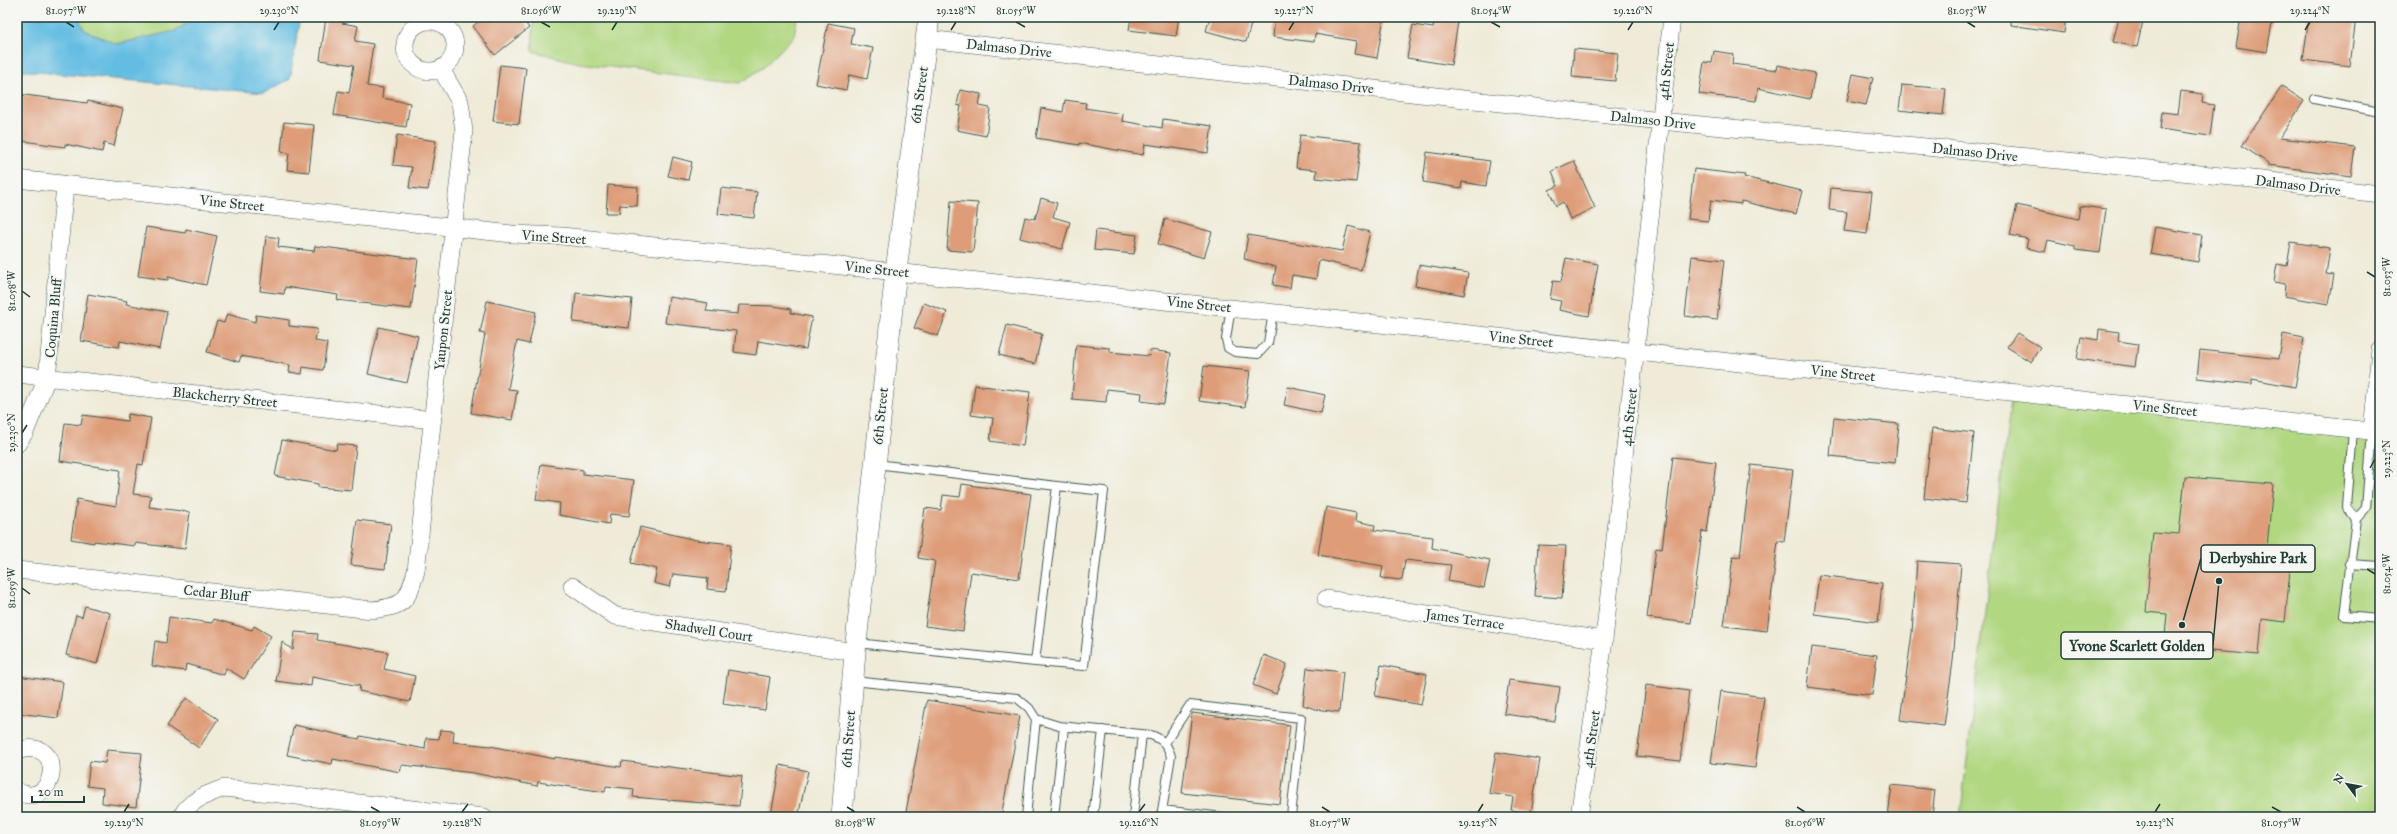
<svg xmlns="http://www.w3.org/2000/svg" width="2397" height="834" font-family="'IM FELL Great Primer',serif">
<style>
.green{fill:#b1d781;stroke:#688a5a}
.water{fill:#64bde2;stroke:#427d8b}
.building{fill:#de9c78}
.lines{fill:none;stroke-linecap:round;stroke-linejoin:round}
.service-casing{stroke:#3e574d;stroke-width:10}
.minor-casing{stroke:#3e574d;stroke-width:18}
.tertiary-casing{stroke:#3e574d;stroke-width:22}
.service{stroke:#fff;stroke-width:8}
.minor{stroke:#fff;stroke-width:17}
.tertiary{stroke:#fff;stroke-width:21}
.ticks{fill:none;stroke:#1f3d34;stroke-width:1.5}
.labels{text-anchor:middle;stroke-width:3.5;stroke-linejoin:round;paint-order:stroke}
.street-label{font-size:14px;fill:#1f3d34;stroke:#f6f6f2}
.leader{fill:none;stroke:#1f3d34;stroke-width:1.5}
.callout-dot{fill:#1f3d34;stroke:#f6f6f2;stroke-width:1.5}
.callout{fill:#f6f6f2;stroke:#1f3d34;stroke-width:1.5}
.callout-label{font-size:15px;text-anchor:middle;font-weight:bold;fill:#1f3d34}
.neatline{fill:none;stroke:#1f3d34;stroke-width:1.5}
.ticks-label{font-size:10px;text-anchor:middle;fill:#1f3d34}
</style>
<rect width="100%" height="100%" fill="#f6f6f2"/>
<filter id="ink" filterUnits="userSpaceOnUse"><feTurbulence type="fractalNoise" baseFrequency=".025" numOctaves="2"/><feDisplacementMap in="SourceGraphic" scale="8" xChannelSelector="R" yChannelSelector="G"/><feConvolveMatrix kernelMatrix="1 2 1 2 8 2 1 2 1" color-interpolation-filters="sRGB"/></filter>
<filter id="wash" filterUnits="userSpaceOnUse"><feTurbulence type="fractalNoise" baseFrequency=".012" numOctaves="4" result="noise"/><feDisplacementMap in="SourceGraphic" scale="16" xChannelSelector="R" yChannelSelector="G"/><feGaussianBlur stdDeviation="0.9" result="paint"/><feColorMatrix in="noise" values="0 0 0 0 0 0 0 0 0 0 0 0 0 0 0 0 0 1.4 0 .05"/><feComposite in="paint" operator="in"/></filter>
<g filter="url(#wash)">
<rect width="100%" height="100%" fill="#efebd8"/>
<path class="green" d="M 78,17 L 197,17 L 175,31 L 117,44 L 84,30 Z
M 534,17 L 797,17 L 794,36 L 764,67 L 740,83 L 579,63 L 532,51 Z
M 2012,390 L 2380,432 L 2380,817 L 1960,817 Z"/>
<path class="water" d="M 17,17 L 78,17 L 84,30 L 117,44 L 175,31 L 197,17 L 300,17 L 290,79 L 264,93 L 17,70 Z"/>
<g id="blocks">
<path class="building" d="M 326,17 L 343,17 L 342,23 L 358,26 L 355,41 L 373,44 L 367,86 L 383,88 L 382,98 L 410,103 L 406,127 L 334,115 L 338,91 L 349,93 L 354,65 L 320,60 Z
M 484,17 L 521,17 L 529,28 L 495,55 L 473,26 Z
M 1131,17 L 1179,17 L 1176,36 L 1129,30 Z
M 1210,17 L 1253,17 L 1246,42 L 1206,31 Z
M 1275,17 L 1384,17 L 1377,58 L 1354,54 L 1356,41 L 1315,34 L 1314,42 L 1273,37 Z
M 2011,17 L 2066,17 L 2064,33 L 2011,25 Z
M 2119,17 L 2144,17 L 2137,47 L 2113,42 Z
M 2241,17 L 2273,17 L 2267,52 L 2236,47 Z
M 2309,17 L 2356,17 L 2350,66 L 2303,60 Z
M 1435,18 L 1458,22 L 1451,65 L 1407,58 L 1413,25 L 1433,28 Z
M 828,23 L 854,28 L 851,44 L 873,48 L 867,79 L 849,75 L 846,90 L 816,84 Z
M 1574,49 L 1618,53 L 1615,81 L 1572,77 Z
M 1714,51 L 1733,54 L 1732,64 L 1777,70 L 1778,65 L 1815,73 L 1810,99 L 1758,88 L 1756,101 L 1699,94 L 1704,62 L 1712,63 Z
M 500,65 L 526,68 L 519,124 L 493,121 Z
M 1853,74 L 1873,78 L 1866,105 L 1847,101 Z
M 1902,85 L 1946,89 L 1943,115 L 1899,110 Z
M 2282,86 L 2304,101 L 2280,138 L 2355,147 L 2351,176 L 2268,165 L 2268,163 L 2242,146 Z
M 960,90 L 981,94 L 979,106 L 990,108 L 986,136 L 957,130 L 961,106 L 957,105 Z
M 2181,91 L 2203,94 L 2202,103 L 2214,105 L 2210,136 L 2160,129 L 2162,112 L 2178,114 Z
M 17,94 L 87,103 L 88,101 L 123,109 L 114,146 L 104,143 L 102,152 L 65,144 L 65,147 L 17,140 Z
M 1065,100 L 1086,103 L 1085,108 L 1123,114 L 1122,121 L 1162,128 L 1163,119 L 1212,126 L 1208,153 L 1145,144 L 1143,155 L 1079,143 L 1079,145 L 1036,138 L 1041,108 L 1063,112 Z
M 284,122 L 314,125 L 309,172 L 287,170 L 289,153 L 281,152 Z
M 397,135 L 436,141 L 428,190 L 409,188 L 412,167 L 393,165 Z
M 1300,135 L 1361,142 L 1356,182 L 1316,178 L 1317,170 L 1296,168 Z
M 1427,152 L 1490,161 L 1486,186 L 1462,182 L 1461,188 L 1423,182 Z
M 673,157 L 692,162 L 688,180 L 668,176 Z
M 1574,161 L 1595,208 L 1570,219 L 1563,202 L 1556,206 L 1549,190 L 1558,186 L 1552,171 Z
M 1694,169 L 1745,175 L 1744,177 L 1802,191 L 1796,214 L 1741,201 L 1741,204 L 1711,200 L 1708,221 L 1688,219 Z
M 608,185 L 638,187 L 637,206 L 620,205 L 619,213 L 606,213 Z
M 721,188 L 757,192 L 754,218 L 718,214 Z
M 1831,188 L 1872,192 L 1867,234 L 1844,231 L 1847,212 L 1829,210 Z
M 1041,198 L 1057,203 L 1053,217 L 1070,222 L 1062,249 L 1020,238 L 1025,217 L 1035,219 Z
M 951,201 L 978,203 L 973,252 L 947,250 Z
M 2017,205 L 2078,219 L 2080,206 L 2106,209 L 2100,253 L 2075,250 L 2075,246 L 2048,240 L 2045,252 L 2026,248 L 2028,239 L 2010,235 Z
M 1165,219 L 1212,232 L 1204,258 L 1158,244 Z
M 1348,226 L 1370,232 L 1361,270 L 1319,260 L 1316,279 L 1292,275 L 1290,288 L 1273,285 L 1276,267 L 1244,259 L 1248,235 L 1342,251 Z
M 146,227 L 185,233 L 186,229 L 217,236 L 206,285 L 168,277 L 168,280 L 138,276 Z
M 2155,227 L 2202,235 L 2198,262 L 2150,254 Z
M 1096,230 L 1137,235 L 1134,254 L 1094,250 Z
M 266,236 L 279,238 L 278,247 L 314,251 L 315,246 L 418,259 L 411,309 L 337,300 L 338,295 L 285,287 L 284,294 L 260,291 Z
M 2291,242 L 2330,248 L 2326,274 L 2334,275 L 2329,304 L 2284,296 L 2285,284 L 2274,282 L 2277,264 L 2287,266 Z
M 1692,256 L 1724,260 L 1717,320 L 1685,316 Z
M 1566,258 L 1598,264 L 1589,316 L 1559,310 L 1561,301 L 1550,299 L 1553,281 L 1561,282 Z
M 1419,265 L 1468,273 L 1464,295 L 1415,286 Z
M 576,293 L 632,299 L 629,328 L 573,322 Z
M 88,294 L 127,301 L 126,304 L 167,312 L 160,349 L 120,341 L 119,347 L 81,341 Z
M 669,297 L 708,303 L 706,311 L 738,314 L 739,305 L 774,306 L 791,309 L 791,313 L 812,317 L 806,349 L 758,341 L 756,355 L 734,352 L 736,331 L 665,323 Z
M 487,301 L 536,312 L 529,344 L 517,341 L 508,389 L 517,390 L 512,420 L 471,413 L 485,334 L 480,333 Z
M 924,303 L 947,312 L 938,336 L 914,328 Z
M 227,314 L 255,322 L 256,315 L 289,320 L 289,326 L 317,329 L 315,341 L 327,343 L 323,370 L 303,367 L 302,374 L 289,372 L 290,365 L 241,356 L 239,362 L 207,352 L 217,321 L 224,323 Z
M 1007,325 L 1042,334 L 1035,364 L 999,355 Z
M 379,327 L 418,336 L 407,383 L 368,374 Z
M 2099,329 L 2119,332 L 2118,341 L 2138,344 L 2135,367 L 2077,359 L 2081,337 L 2098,340 Z
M 2017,333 L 2040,347 L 2031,362 L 2007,347 Z
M 2283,334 L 2304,338 L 2295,387 L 2252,379 L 2252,384 L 2197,378 L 2200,350 L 2279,359 Z
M 1076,345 L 1110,348 L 1110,352 L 1149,356 L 1150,350 L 1171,353 L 1164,404 L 1141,401 L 1142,393 L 1107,389 L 1106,402 L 1072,399 Z
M 1204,366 L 1250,371 L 1245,407 L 1199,401 Z
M 975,385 L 1030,392 L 1023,446 L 990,441 L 993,418 L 971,415 Z
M 1288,387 L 1325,395 L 1321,413 L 1284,405 Z
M 128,414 L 151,418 L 143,465 L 138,464 L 133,494 L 151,496 L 149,507 L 190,512 L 185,549 L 135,543 L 135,546 L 94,541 L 94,543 L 71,539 L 77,499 L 116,506 L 120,470 L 60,461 L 65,423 L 81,425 L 83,415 L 127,421 Z
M 1834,417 L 1899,424 L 1895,463 L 1830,456 Z
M 1932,428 L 1974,433 L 1966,503 L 1924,498 Z
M 282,440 L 336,450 L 337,444 L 356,446 L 351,490 L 318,487 L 318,484 L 275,476 Z
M 1673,457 L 1716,462 L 1707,532 L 1702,531 L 1691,623 L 1647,618 L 1656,548 L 1662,549 Z
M 541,464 L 583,470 L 583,474 L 634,480 L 629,516 L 610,514 L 609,524 L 559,515 L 560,503 L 536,500 Z
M 1751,465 L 1793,470 L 1784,542 L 1778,541 L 1767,631 L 1724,626 L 1733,556 L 1740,557 Z
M 2185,477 L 2273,484 L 2267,547 L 2292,549 L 2285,622 L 2262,619 L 2259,655 L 2164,647 L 2167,614 L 2146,612 L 2153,532 L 2179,534 Z
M 962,484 L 1031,494 L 1019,579 L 971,572 L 963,631 L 925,626 L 935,561 L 918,558 L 925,508 L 941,510 L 943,495 L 960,497 Z
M 1326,507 L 1356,513 L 1355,521 L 1375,525 L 1374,530 L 1433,537 L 1432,548 L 1490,560 L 1484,588 L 1448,581 L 1451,565 L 1405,560 L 1402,580 L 1381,578 L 1383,566 L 1318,555 Z
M 357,520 L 391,524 L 385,569 L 351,565 Z
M 640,527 L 696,540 L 731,544 L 726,591 L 707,589 L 708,578 L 673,574 L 670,587 L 654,583 L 657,569 L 631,563 Z
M 1538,545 L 1566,546 L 1562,598 L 1535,596 Z
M 1917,561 L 1961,564 L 1953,661 L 1944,726 L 1900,720 L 1912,633 Z
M 1819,575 L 1882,583 L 1878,622 L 1814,614 Z
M 85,606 L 110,613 L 97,664 L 66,655 L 76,615 L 82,617 Z
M 169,617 L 212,623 L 214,619 L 252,630 L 254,626 L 271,636 L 244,679 L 226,668 L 224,675 L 186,664 L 185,671 L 152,666 L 155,641 L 166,643 Z
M 295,632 L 318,634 L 317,640 L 388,652 L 384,669 L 415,676 L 410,702 L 359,691 L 360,686 L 312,677 L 311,686 L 276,681 L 282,642 L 293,650 Z
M 1812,647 L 1877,655 L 1872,695 L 1807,687 Z
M 1264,655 L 1287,664 L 1276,694 L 1253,685 Z
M 1381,665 L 1427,674 L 1421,705 L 1375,696 Z
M 1307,668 L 1343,672 L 1339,712 L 1315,709 L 1303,705 Z
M 728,670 L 770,677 L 765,710 L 723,704 Z
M 17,676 L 63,682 L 58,718 L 17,713 Z
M 1509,680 L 1560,687 L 1555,721 L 1504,714 Z
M 1646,685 L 1689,691 L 1680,761 L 1637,756 Z
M 1721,691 L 1764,697 L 1755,768 L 1711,763 Z
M 186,698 L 218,719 L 199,748 L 167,726 Z
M 927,700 L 1020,716 L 1001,817 L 905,817 Z
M 1192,713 L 1290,725 L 1280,804 L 1182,793 Z
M 294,725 L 359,739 L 360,736 L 425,749 L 426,738 L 439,739 L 440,730 L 454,731 L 453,742 L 490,746 L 555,759 L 555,757 L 621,767 L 622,761 L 742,776 L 739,806 L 633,797 L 634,789 L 606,786 L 605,792 L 538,782 L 537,786 L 474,773 L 402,765 L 400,772 L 333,759 L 332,764 L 287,755 Z
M 107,750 L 142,753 L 136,807 L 102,803 L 103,788 L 87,786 L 90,761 L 105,763 Z
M 1496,752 L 1540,759 L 1531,813 L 1511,810 L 1513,797 L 1489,793 Z
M 780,765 L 808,771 L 798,817 L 771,815 Z
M 1892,785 L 1935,790 L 1932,817 L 1888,817 Z"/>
</g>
</g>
<g filter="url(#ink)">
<use href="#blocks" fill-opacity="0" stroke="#3e574d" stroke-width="1"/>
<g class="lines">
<defs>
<path id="service" d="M 2314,99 L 2380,112
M 1231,307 L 1226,339 L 1228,348 L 1235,352 L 1258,354 L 1268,343 L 1273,312
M 2353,430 L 2347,507 L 2356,519 L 2366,508 L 2372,431
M 876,464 L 1057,486 L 1035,662 L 1084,666 L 1104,491 L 1057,486
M 2356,519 L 2344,616 L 2380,619
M 2349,564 L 2380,566
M 857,643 L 1035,662
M 853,681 L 1017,698 L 1029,708 L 1036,719 L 1026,817
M 1036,719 L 1059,726 L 1151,735 C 1162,739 1167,744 1171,756 L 1161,817
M 1165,743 L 1190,705 L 1301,718 L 1291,817
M 1162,810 L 1223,817
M 1054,817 L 1064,727
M 1093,817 L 1103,730
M 1133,817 L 1142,734"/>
<path id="minor" d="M405 46a25 25 0 1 1 50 0a25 25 0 1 1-50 0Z
M 927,39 L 1661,121 L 2262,180 L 2380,194
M 17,179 L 512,234 L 562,236 C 1168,298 1774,364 2380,432
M 17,374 L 433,420
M 2372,431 L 2380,350
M 17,444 L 25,432 L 47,378 L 65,185
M 17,570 L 372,610 C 405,606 407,602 416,571 L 464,131 L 460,102 L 441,69
M 572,586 L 615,616 L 855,652
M 1326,599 L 1604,640
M 17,751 C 69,734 56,813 17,791
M 181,817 C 189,800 208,794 224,788 L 484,817
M 1579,817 L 1604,640 L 1672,17"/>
<path id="tertiary" d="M 842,817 L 855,652 L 896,271 L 929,17"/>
</defs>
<use href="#service" class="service-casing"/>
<use href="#minor" class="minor-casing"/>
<use href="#tertiary" class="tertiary-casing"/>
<use href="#service" class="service"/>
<use href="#minor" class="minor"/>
<use href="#tertiary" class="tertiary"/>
</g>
</g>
<path class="ticks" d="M 66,22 L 74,27M 541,22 L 550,27M 1016,22 L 1025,27M 1491,22 L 1500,27M 1967,22 L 1975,27M 274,30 L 279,22M 612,30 L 617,22M 951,30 L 956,22M 1289,30 L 1294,22M 1628,30 L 1633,22M 2305,30 L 2310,22M 2367,272 L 2375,277M 22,291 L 30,297M 22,433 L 27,425M 2370,468 L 2375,459M 2367,569 L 2375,574M 22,588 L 30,594M 371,807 L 380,812M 847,807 L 855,812M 1322,807 L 1330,812M 1797,807 L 1805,812M 2272,807 L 2281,812M 124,812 L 129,804M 462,812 L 468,804M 1139,812 L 1145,804M 1478,812 L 1483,804M 2155,812 L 2160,804"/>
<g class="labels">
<g class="street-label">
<text transform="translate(1009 48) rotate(6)" y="5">Dalmaso Drive</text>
<text transform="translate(1666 71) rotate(-84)" y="5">4th Street</text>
<text transform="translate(1331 84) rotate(6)" y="5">Dalmaso Drive</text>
<text transform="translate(919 95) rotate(-82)" y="5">6th Street</text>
<text transform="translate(1653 120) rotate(6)" y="5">Dalmaso Drive</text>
<text transform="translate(1975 152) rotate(6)" y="5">Dalmaso Drive</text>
<text transform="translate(2298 185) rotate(7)" y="5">Dalmaso Drive</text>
<text transform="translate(232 203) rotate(6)" y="5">Vine Street</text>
<text transform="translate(554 237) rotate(4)" y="5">Vine Street</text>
<text transform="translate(877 269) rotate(6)" y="5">Vine Street</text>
<text transform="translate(1199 304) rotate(6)" y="5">Vine Street</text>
<text transform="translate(53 318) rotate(-85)" y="5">Coquina Bluff</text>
<text transform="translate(443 330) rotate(-84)" y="5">Yaupon Street</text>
<text transform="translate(1521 339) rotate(6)" y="5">Vine Street</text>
<text transform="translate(1843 373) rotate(6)" y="5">Vine Street</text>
<text transform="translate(225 397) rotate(6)" y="5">Blackcherry Street</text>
<text transform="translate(2165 408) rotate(6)" y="5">Vine Street</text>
<text transform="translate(880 416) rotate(-84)" y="5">6th Street</text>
<text transform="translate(1629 417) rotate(-84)" y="5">4th Street</text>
<text transform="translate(216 593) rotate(6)" y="5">Cedar Bluff</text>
<text transform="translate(1465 619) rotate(8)" y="5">James Terrace</text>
<text transform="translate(709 630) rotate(9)" y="5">Shadwell Court</text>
<text transform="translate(848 739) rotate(-86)" y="5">6th Street</text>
<text transform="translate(1591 739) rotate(-82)" y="5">4th Street</text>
</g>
</g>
<path class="leader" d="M2182 625L2201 558M2219 581L2213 645"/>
<g class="callout-dot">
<circle cx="2182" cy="625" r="4"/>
<circle cx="2219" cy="581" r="4"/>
</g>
<g class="callout">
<rect x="2201" y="545" width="114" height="27" rx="4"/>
<rect x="2061" y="632" width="152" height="27" rx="4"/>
</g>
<g class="callout-label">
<text x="2258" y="563">Derbyshire Park</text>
<text x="2137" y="651">Yvone Scarlett Golden</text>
</g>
<rect width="2397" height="834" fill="none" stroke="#f6f6f2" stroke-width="44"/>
<g transform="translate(2347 784) rotate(302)" stroke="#f6f6f2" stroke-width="3" paint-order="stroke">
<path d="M0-3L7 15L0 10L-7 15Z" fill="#1f3d34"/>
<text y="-6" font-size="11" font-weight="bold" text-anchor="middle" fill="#1f3d34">N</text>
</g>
<path d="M32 796v6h52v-6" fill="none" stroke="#1f3d34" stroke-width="2"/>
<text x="38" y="796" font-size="12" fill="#1f3d34" stroke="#f6f6f2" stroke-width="3" paint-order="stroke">20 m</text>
<rect x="22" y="22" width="2353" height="790" class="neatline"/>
<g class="ticks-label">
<text x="66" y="14">81.057°W</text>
<text x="279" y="14">29.230°N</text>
<text x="541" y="14">81.056°W</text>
<text x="617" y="14">29.229°N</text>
<text x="956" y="14">29.228°N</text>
<text x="1016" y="14">81.055°W</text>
<text x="1294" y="14">29.227°N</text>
<text x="1491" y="14">81.054°W</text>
<text x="1633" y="14">29.226°N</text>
<text x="1967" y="14">81.053°W</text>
<text x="2310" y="14">29.224°N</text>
<text transform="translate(2386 277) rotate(-90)" y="4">81.053°W</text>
<text transform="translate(11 291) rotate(-90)" y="4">81.058°W</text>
<text transform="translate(11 433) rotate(-90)" y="4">29.230°N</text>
<text transform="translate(2386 459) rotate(-90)" y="4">29.223°N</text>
<text transform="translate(2386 574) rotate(-90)" y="4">81.054°W</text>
<text transform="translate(11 588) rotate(-90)" y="4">81.059°W</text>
<text x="124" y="826">29.229°N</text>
<text x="380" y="826">81.059°W</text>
<text x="462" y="826">29.228°N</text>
<text x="855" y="826">81.058°W</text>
<text x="1139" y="826">29.226°N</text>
<text x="1330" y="826">81.057°W</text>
<text x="1478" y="826">29.225°N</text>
<text x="1805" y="826">81.056°W</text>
<text x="2155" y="826">29.223°N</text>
<text x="2281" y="826">81.055°W</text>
</g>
</svg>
